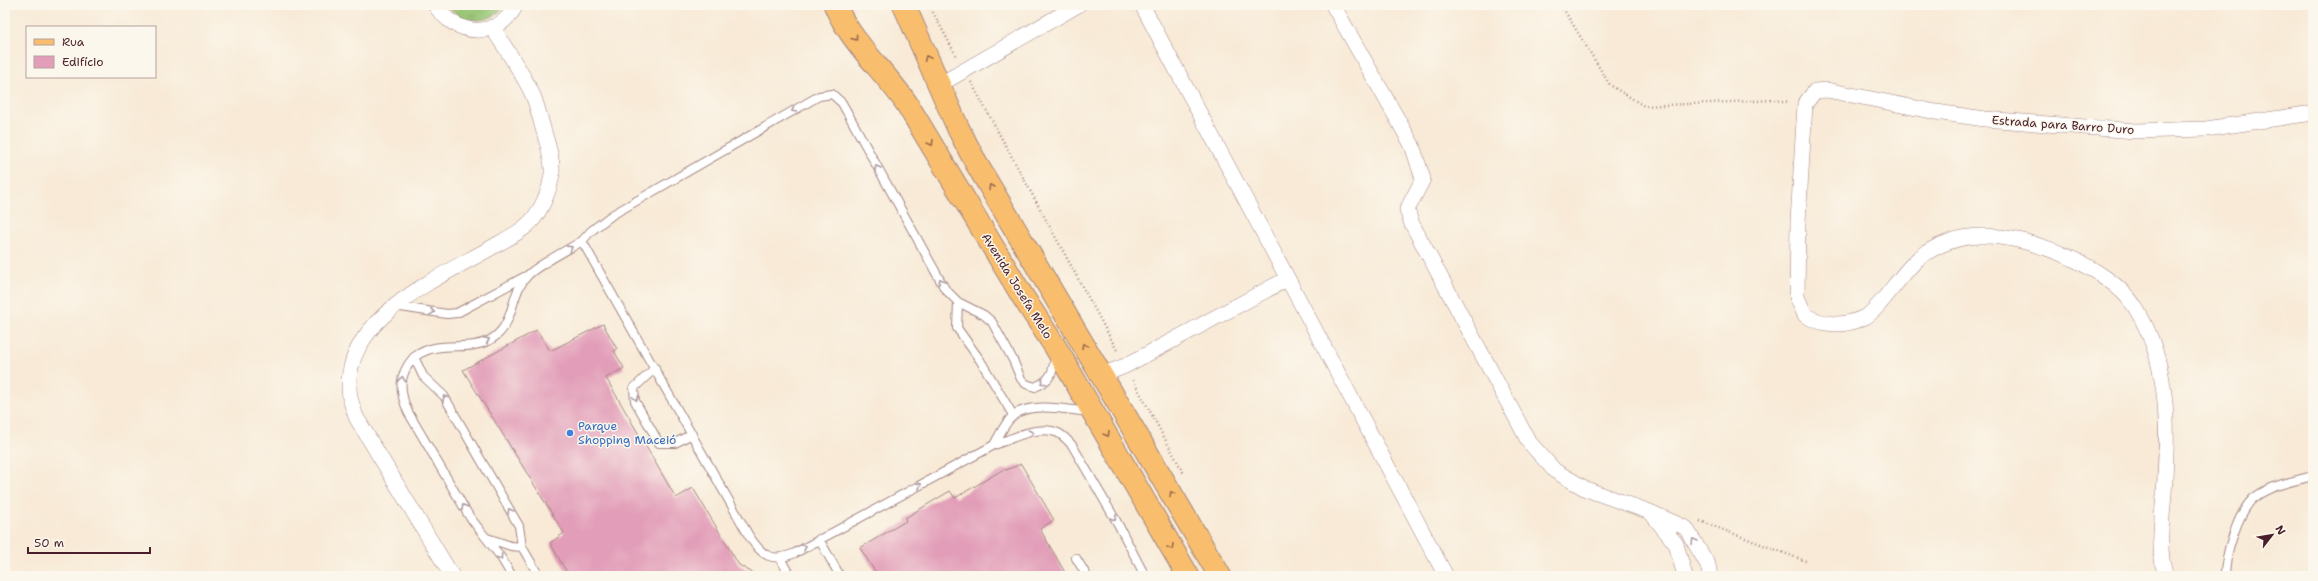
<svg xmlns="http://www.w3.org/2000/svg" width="2318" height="581" font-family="'Shantell Sans',sans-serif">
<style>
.grass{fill:url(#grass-tufts);stroke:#70724e}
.building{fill:#e29db8}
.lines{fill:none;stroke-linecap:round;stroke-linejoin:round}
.lane-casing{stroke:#a18481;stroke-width:10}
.street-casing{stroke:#a18481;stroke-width:16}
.primary-casing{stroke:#a18481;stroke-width:24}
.path{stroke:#a18481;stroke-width:2.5;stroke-dasharray:1 3;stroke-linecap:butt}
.lane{stroke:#fff;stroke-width:8}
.street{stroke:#fff;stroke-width:15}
.primary{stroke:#f9be6d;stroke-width:22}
.oneway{stroke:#996749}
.oneway2{stroke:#ae9aa0}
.shop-dot{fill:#3f7fe0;stroke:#fbf7ec;stroke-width:1.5}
.labels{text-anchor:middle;stroke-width:3;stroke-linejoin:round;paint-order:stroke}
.street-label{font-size:12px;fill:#4a1f2b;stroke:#fbf7ec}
.shop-label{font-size:12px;fill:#366cbe;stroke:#fbf7ec;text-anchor:start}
</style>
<defs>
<pattern id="grass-tufts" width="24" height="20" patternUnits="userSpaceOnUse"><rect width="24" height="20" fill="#97c472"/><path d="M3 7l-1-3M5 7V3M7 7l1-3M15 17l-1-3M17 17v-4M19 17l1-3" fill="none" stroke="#7d9f5e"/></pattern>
</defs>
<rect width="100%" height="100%" fill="#fbf7ec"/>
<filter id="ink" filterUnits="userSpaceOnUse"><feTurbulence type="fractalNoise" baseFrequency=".025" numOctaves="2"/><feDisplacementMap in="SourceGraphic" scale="8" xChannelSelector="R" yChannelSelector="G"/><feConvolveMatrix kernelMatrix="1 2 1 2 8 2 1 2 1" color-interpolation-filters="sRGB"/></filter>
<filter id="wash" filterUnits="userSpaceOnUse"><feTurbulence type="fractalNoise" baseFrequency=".012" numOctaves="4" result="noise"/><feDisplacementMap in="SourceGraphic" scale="16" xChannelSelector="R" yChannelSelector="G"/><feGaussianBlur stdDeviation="0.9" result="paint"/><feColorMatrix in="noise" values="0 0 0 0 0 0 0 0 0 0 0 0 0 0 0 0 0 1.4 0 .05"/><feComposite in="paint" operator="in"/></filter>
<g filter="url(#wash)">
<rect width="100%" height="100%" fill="#f8ead7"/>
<path class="grass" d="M 447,5 L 505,5 C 491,26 462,24 447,5 Z"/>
<g id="blocks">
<path class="building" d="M 603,324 L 617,349 L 614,351 L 624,368 L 606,378 L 676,498 L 693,488 L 739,565 L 758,576 L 569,576 L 550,543 L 564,533 L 463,370 L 537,330 L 550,351 Z
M 1021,464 L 1054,520 L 1040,529 L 1067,576 L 878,576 L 860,548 L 906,521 L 905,518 L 950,491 L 955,498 L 1004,469 L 1006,470 Z"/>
</g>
</g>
<g filter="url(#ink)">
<use href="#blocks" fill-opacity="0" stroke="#a18481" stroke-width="1"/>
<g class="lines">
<defs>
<path id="lane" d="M 582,241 L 591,231 L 612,215 L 819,96 L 832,94 L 842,103 L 945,289 L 958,302 L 984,315 L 992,322 L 1013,360 L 1021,379 L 1026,384 L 1035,387 C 1051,380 1053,373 1055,357
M 958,302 L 957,328 L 980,360 L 1013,415
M 394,306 L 447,314 L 457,313 L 526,276
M 414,357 C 398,375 399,391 408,412 L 469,516 L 500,556 L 512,576
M 655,368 L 634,388 L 635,401 L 659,443 L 675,443 L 692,434
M 994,445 C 1011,439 1039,424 1058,433 C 1063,435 1068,441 1072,445 L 1118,524 L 1145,576
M 487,538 L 511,546 L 522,547
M 819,539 L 840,576
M 780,558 L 790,576
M 1076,558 L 1087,576
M 539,576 L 522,547 L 519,526 L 444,396 L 423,376 L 414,357 C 441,338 465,353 490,340 C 516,326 509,293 528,275 C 538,265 569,249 582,241 L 749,536 C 762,556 772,563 795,553 L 994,445 C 999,436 1005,422 1013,416 C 1029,401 1069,410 1089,412
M 2225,576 C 2225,556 2238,510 2255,497 C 2272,485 2293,481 2313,476"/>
<path id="street" d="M 435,5 C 455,36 498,41 516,5
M 1142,5 L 1446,576
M 1333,5 L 1412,145 L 1423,179 L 1407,210 L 1412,224 L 1529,442 L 1555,471 L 1586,489 L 1650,512 L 1686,528 L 1708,565 L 1710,576
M 939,85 L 1078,5
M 1102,375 L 1125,366 L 1287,279
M 1652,514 L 1676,544 L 1685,576
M 452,576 L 356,417 C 354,410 351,403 350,397 C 338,321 436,279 489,249 C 504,240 523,232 534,218 C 543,206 550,189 552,174 C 553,160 548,145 544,132 C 541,121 538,109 534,98 C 525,76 505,48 492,27
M 2166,576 C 2157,549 2162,521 2164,494 C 2168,429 2171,364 2135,307 C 2110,267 2027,234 1980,236 C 1958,237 1936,245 1919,258 C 1902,272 1879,310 1865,317 C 1845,327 1823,326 1805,315 L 1797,297 L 1798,222 L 1805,104 L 1815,91 L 1827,90 L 1936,112 L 1985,119 L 2135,131 L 2206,129 L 2313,113"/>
<path id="primary" d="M 835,5 C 851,43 884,70 907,104 L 1023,297 L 1056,348 L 1188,576
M 904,5 L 958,128 L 976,163 L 1220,576"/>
</defs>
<use href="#lane" class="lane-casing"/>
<use href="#street" class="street-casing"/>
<use href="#primary" class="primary-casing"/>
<path class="path" d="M 929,5 L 957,57
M 1561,5 L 1610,85 L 1644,106 L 1774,100 L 1790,102
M 971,82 L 1118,352
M 1133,380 L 1184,474
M 1700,521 L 1808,562"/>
<use href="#lane" class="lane"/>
<use href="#street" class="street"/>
<use href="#primary" class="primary"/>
</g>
<defs><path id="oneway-chevron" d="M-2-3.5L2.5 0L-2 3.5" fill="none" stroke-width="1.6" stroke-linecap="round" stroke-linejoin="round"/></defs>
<g class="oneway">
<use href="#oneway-chevron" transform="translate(855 38) rotate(53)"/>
<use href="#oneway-chevron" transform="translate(927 58) rotate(-114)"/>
<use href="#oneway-chevron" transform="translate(931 143) rotate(59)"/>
<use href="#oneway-chevron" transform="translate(991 187) rotate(-121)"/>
<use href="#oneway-chevron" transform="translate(1084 346) rotate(-120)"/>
<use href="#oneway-chevron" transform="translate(1107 434) rotate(60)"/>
<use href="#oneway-chevron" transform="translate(1172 494) rotate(-121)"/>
<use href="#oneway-chevron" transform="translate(1171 547) rotate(60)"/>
</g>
<g class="oneway2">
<use href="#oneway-chevron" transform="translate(794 110) rotate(150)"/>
<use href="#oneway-chevron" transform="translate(877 168) rotate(-119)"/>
<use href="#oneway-chevron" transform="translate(570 248) rotate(-32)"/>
<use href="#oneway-chevron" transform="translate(941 281) rotate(-119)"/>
<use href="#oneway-chevron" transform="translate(432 312) rotate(9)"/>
<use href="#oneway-chevron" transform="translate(487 340) rotate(-24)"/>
<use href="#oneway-chevron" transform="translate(402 379) rotate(-82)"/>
<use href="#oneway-chevron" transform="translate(1043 382) rotate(146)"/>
<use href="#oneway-chevron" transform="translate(445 398) rotate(-122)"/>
<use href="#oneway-chevron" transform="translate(636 398) rotate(76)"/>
<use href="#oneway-chevron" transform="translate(1031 433) rotate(-14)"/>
<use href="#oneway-chevron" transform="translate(919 485) rotate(-28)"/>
<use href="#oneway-chevron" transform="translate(464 507) rotate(-121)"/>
<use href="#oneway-chevron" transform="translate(510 511) rotate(-120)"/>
<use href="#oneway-chevron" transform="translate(1114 518) rotate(60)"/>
<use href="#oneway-chevron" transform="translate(1694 541) rotate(-121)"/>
<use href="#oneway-chevron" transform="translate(804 547) rotate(-29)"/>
<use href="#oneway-chevron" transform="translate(500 557) rotate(56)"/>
</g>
</g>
<circle class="shop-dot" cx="570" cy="433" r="4"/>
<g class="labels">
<g class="street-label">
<text transform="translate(2063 125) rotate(4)" y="4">Estrada para Barro Duro</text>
<text transform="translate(1017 286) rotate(58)" y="4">Avenida Josefa Melo</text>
</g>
<g class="shop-label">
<text x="578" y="430">Parque<tspan x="578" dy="14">Shopping Maceió</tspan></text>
</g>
</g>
<rect width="2318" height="581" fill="none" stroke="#fbf7ec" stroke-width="20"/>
<rect x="26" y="26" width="130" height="52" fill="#fbf7ec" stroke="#b4a19f"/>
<rect x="34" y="39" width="20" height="6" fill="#f9be6d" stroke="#b4a19f"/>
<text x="62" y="46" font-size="12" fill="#4a1f2b">Rua</text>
<rect x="34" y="56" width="20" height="12" fill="#e29db8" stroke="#b4a19f"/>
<text x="62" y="66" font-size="12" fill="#4a1f2b">Edifício</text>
<g transform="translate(2272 535) rotate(59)" stroke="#fbf7ec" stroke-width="3" paint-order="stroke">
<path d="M0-3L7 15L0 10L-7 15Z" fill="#4a1f2b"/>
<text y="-6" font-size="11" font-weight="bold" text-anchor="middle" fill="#4a1f2b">N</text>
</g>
<path d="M28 547v6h122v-6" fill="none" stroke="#4a1f2b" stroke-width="2"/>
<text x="34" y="547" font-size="12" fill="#4a1f2b" stroke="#fbf7ec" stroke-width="3" paint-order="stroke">50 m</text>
</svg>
